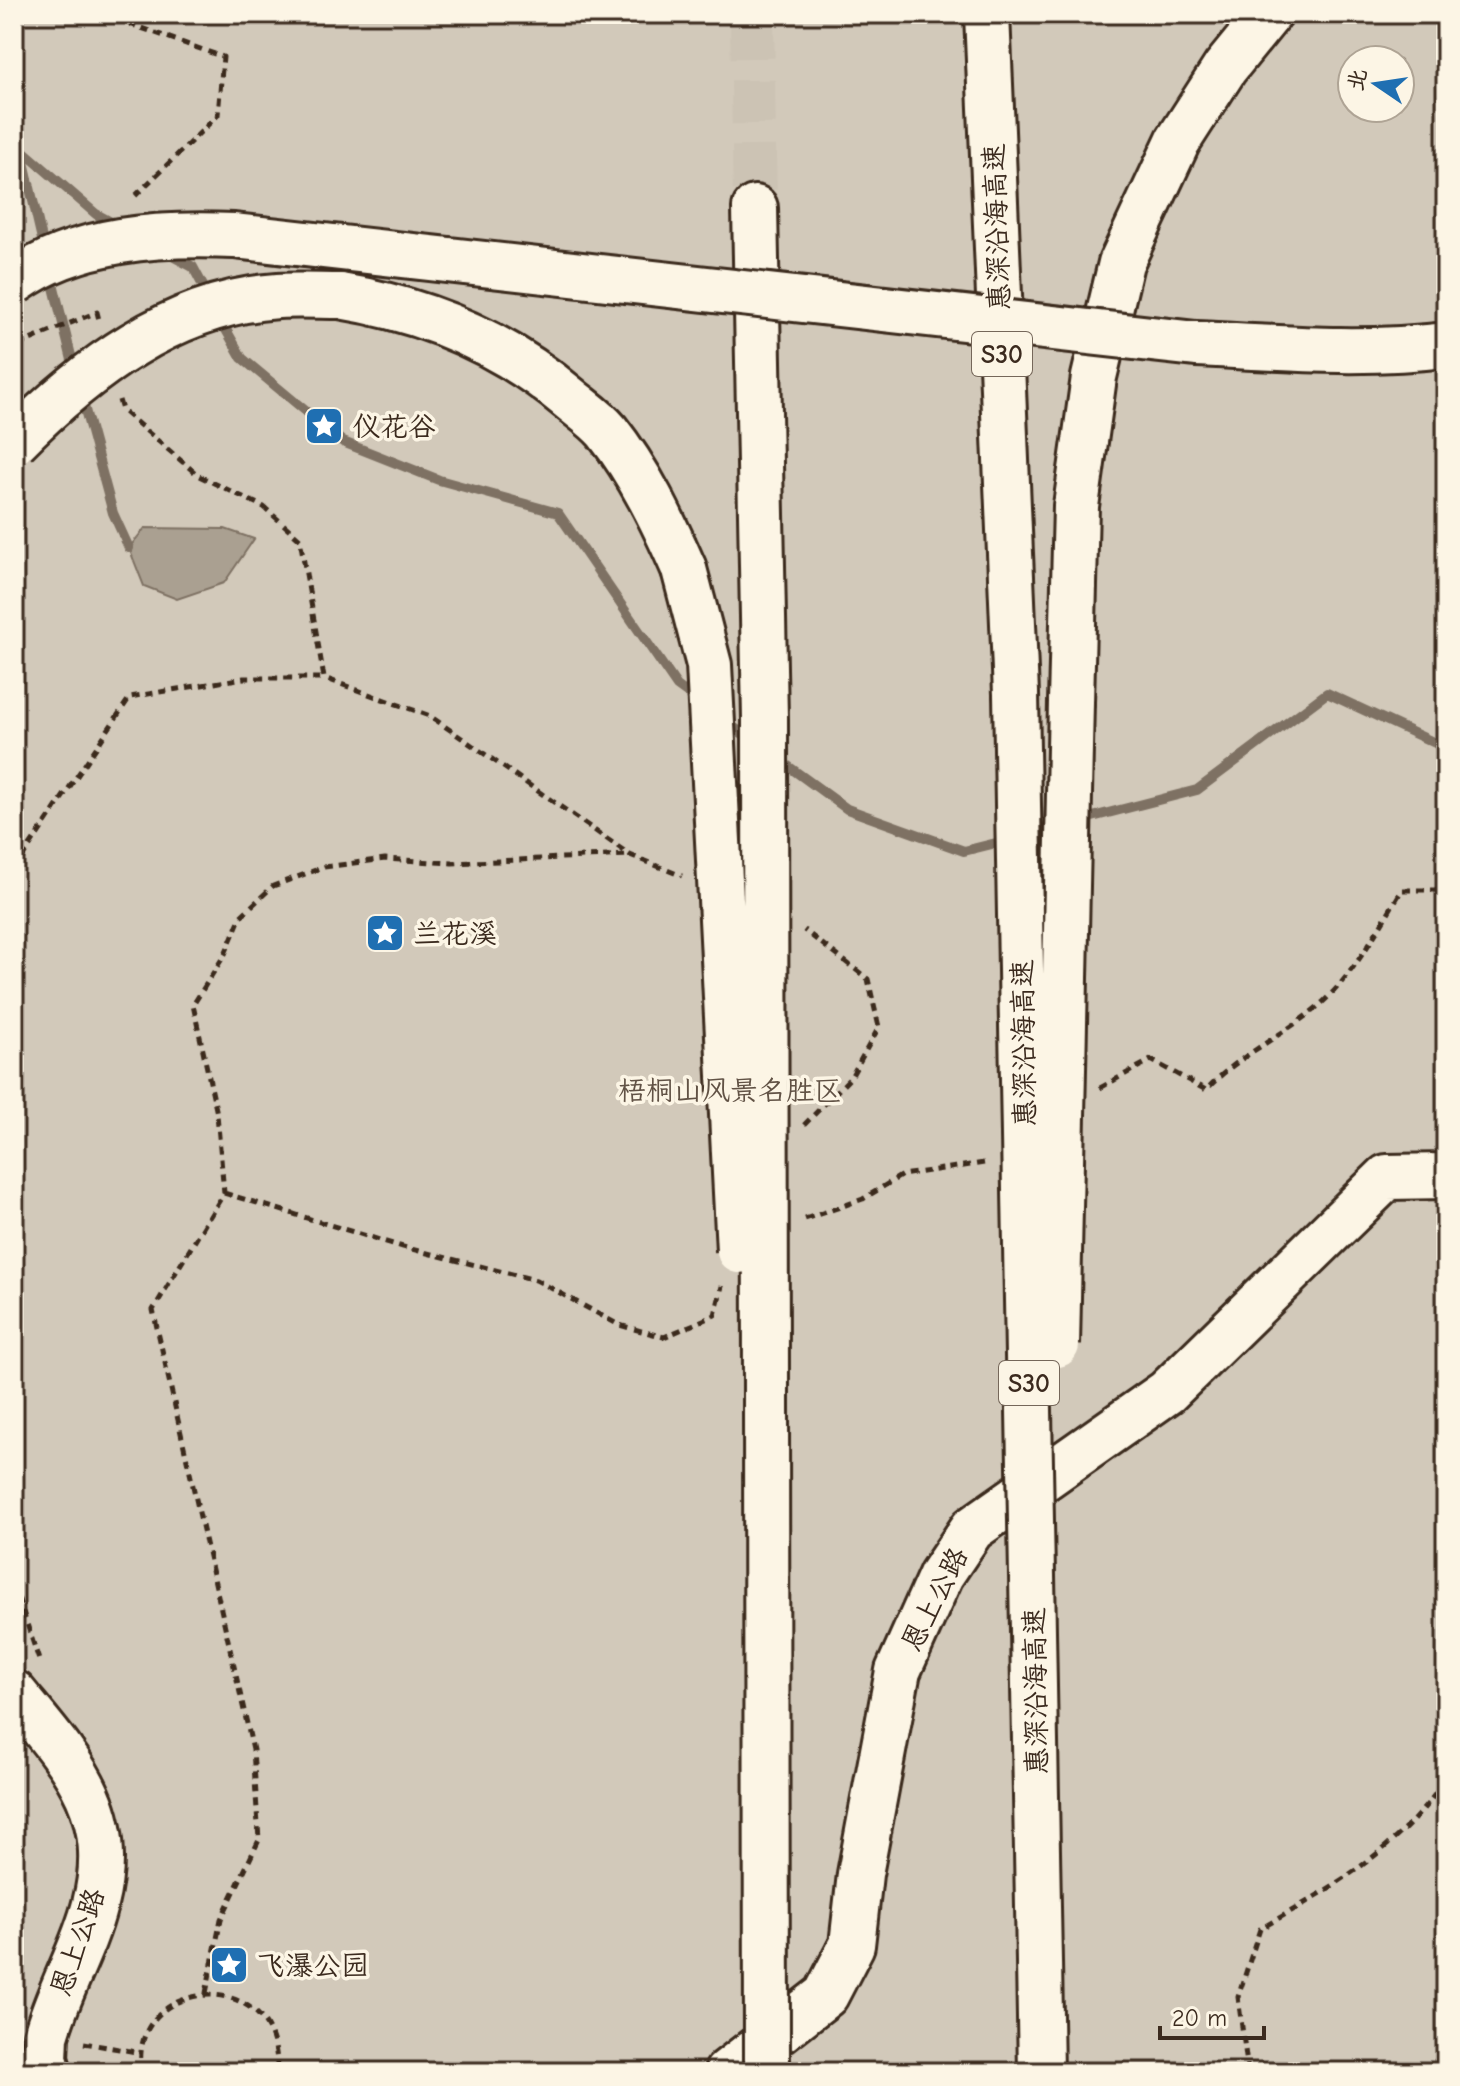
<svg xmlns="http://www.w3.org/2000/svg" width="1460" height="2086" font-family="'Comic Neue','LXGW WenKai TC',sans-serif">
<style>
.green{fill:#d2c9ba;stroke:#867a6c;stroke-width:2;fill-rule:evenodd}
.water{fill:#aaa091;stroke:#7e7163;stroke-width:2}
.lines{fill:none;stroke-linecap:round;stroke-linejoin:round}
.stream{stroke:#7e7163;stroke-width:10}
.highway-tunnel{stroke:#ccc3b4;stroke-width:44;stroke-dasharray:44 22;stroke-linecap:butt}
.secondary-casing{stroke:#3b2a1e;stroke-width:50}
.highway-casing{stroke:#3b2a1e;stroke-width:50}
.path{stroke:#3b2a1e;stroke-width:5;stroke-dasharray:8 6;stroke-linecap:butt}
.secondary{stroke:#fcf5e5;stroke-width:44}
.highway{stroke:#fcf5e5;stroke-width:44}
.highway-bridge-casing{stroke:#3b2a1e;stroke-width:50;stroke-linecap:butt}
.highway-bridge{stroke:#fcf5e5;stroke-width:44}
.labels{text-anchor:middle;stroke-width:7;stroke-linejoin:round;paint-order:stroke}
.shield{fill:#fcf5e5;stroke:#75675a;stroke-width:2}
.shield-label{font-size:26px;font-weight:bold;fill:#3b2a1e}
.street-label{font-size:28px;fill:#3b2a1e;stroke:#fcf5e5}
.poi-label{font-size:28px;fill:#3b2a1e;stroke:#fcf5e5;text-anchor:start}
.park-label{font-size:28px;fill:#615245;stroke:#fcf5e5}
</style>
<rect width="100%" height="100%" fill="#f0e9d9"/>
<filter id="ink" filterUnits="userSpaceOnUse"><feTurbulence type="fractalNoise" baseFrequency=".0125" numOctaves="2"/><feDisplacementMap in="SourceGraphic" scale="16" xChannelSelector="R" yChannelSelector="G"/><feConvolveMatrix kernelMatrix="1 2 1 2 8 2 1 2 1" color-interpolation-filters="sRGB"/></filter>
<g filter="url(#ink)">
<path class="green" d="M 14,14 L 1446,14 L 1446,2072 L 14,2072 ZM 1352,60 L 1400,60 L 1400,108 L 1352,108 Z"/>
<path class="water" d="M 145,528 L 225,529 L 254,539 L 224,583 L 177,599 L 144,586 L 129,548 Z"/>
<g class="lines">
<path class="stream" d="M 14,71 L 21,149 L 96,214 L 118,226
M 21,149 L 45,252
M 167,253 L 193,267 L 209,297
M 50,271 L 75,372
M 220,319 L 242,358 L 343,442 L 439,480 L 558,513 L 677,686 L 699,702
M 81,395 L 113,513 L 129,548
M 725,721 L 754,742
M 777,758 L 847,809 L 964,851 L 1008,840
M 1077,821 L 1197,790 L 1327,693 L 1446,748"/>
<path class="highway-tunnel" d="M 752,14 L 755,208"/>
<defs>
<path id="secondary" d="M 14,1693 C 69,1760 119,1810 95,1904 C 84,1949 58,1991 46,2036 L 45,2059 L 49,2072
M 727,2072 L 826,1995 L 852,1945 L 860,1874 L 898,1671 L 941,1575 L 972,1529 L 1167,1392 L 1387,1177 L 1446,1176"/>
<path id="highway" d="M 987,14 L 1016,694
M 755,208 L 765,719
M 340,296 C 427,310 503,342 570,399 C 582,409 597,419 607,431 C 640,473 663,521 684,569
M 1071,702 L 1076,506 L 1094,377 L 1121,263 L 1178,141 L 1225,68 L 1269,14"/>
</defs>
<use href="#secondary" class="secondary-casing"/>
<use href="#highway" class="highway-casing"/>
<path class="path" d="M 102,14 L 223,57 L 218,115 L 132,199
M 14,339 L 18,345 L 14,361
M 18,345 L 97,312 L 99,320
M 119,400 L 122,410 L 199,476 L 264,507 L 300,539 L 324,678 L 430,716 L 630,855 L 682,876
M 14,870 L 130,697 L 244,678 L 324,678
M 1100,1088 L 1151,1060 L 1206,1090 C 1240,1053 1288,1034 1324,1001 C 1356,971 1379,927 1402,890 L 1446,890
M 804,1125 L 851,1077 L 879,1027 L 868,979 L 804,930
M 224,1193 L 403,1247 L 536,1280 L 619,1325 L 664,1337 L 715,1315 L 722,1286
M 805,1219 L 863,1199 L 902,1175 L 984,1163
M 14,1585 L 40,1663
M 206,1993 L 221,1919 L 259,1840 L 253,1750 L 153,1310 L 224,1193 L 217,1114 L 193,1005 L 225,954 L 241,916 L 273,886 L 324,867 L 385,859 L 452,863 L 630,855
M 84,2043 L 142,2053
M 142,2072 C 125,1979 281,1960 277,2072
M 1248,2072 L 1238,1997 L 1260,1929 C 1330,1889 1402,1848 1446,1778
M 1426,2072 L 1446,2050"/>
<use href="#secondary" class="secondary"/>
<use href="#highway" class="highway"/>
<defs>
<path id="highway-bridge" d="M 14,282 C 76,237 161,233 234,236 L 1196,344 C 1280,348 1362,355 1446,345
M 14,442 C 85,370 173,303 278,296 C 299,295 320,296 340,296
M 684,569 L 709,665 L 739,1251
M 1016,694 L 1041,2072
M 765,719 L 767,2072
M 1057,1345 L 1071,702"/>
</defs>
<use href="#highway-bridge" class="highway-bridge-casing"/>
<use href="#highway-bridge" class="highway-bridge"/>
</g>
</g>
<defs>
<symbol id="sight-square" viewBox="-11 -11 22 22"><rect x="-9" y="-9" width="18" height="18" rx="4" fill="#1f6fb2" stroke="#fcf5e5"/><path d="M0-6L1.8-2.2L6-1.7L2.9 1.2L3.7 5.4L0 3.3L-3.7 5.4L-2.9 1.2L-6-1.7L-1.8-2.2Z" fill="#fff"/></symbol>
</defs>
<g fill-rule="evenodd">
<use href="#sight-square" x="302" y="404" width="44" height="44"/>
<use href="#sight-square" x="363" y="911" width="44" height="44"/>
<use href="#sight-square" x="207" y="1943" width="44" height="44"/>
</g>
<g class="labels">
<g class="shield">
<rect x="972" y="332" width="60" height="44" rx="6"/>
<rect x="999" y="1361" width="60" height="44" rx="6"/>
</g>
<g class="shield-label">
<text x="1002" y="363">S30</text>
<text x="1029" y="1392">S30</text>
</g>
<g class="street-label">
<text transform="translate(996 227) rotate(-92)" y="10">惠深沿海高速</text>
<text transform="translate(1023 1043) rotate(-91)" y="10">惠深沿海高速</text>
<text transform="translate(934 1599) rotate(-63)" y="10">恩上公路</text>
<text transform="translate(1035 1691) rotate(-91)" y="10">惠深沿海高速</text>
<text transform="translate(77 1942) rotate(-71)" y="10">恩上公路</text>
</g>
<g class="poi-label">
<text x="352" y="436">仪花谷</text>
<text x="413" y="943">兰花溪</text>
<text x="257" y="1975">飞瀑公园</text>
</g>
<g class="park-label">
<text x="730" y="1100">梧桐山风景名胜区</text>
</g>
</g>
<rect width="1460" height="2086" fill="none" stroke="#fcf5e5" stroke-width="48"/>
<rect x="24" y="24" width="1412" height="2038" fill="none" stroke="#3b2a1e" stroke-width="3" filter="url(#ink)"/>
<g transform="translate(1376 84) rotate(283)"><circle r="38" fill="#fcf5e5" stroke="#afa495" stroke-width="2"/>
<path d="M0-6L14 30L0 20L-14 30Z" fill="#1f6fb2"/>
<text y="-12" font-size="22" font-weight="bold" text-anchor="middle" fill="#3b2a1e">北</text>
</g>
<path d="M1160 2026v12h104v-12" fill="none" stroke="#3b2a1e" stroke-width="4"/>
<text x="1172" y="2026" font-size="24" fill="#3b2a1e" stroke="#fcf5e5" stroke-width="6" paint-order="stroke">20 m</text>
</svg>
